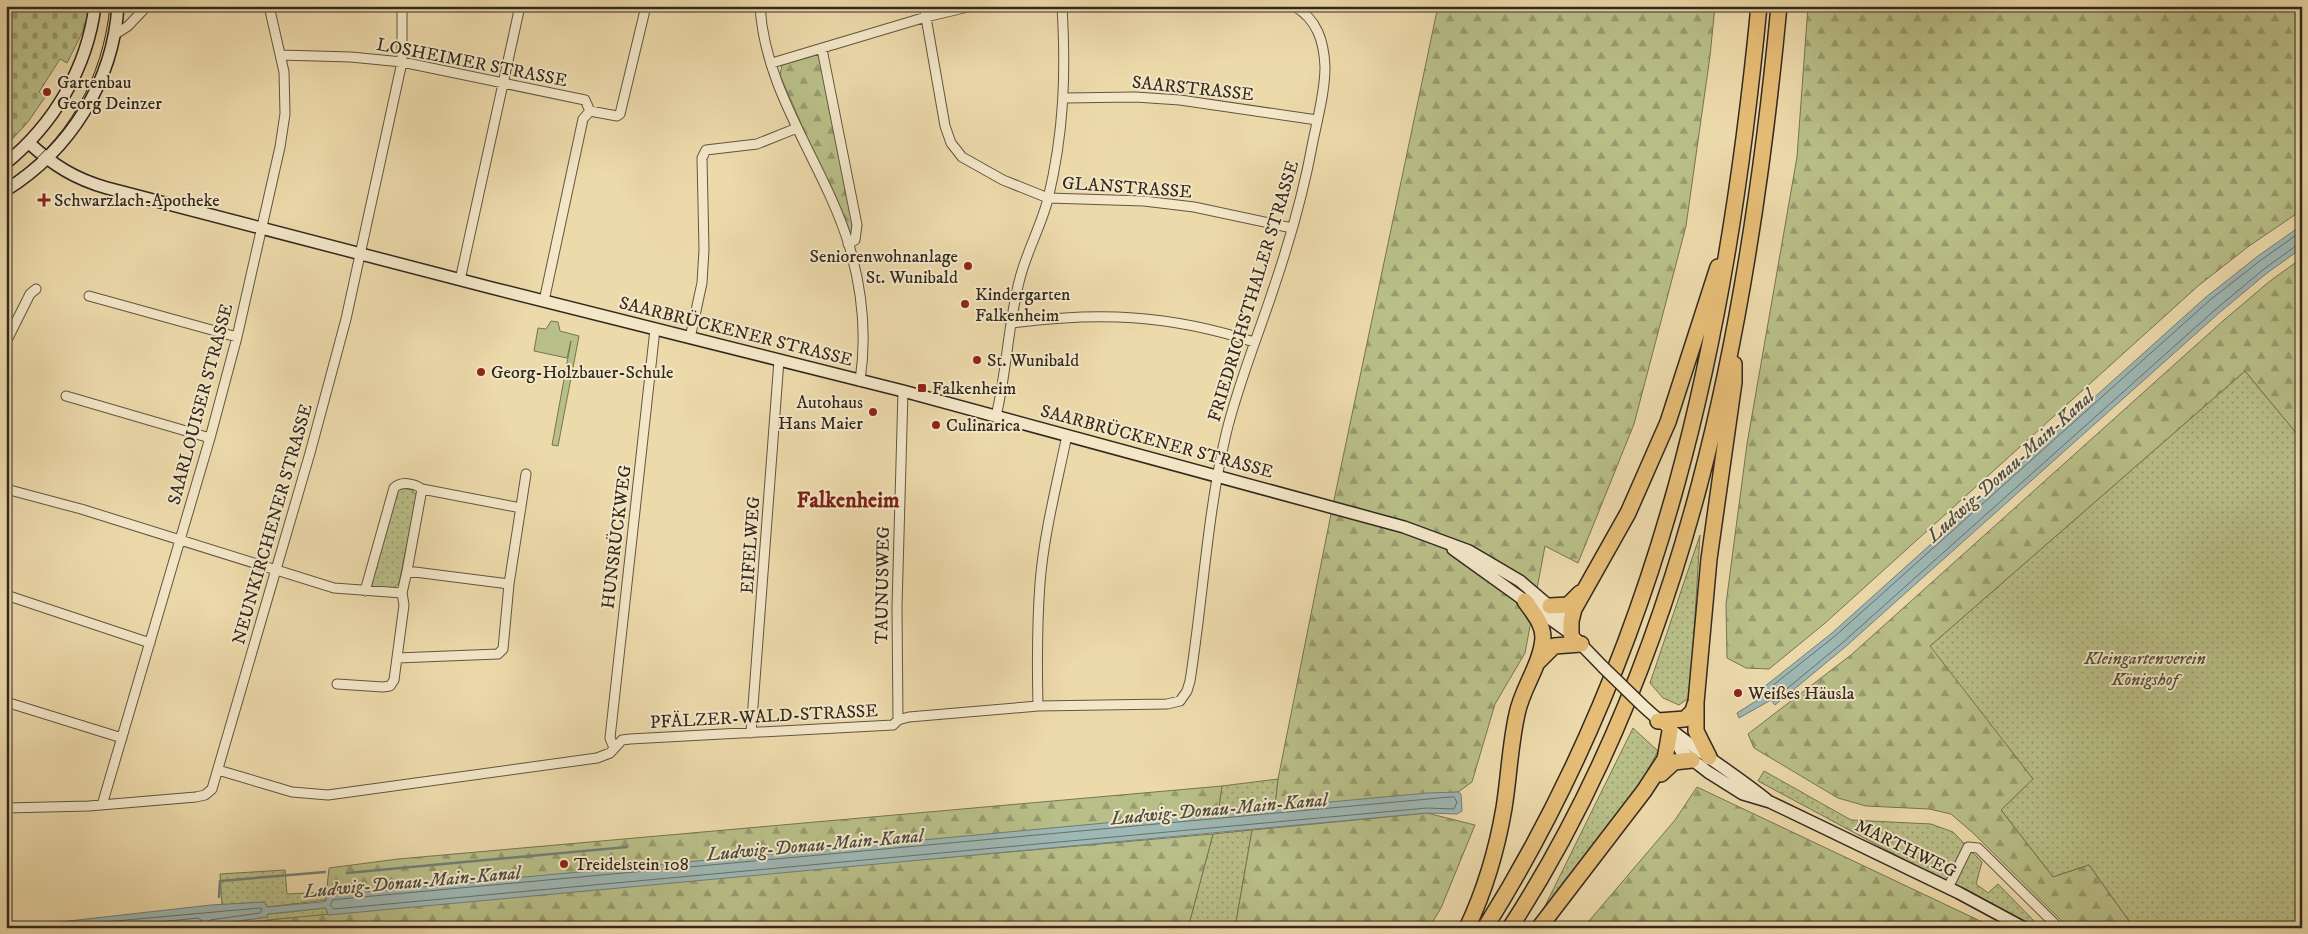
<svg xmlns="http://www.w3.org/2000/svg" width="2308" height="934" font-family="'IM FELL DW Pica',serif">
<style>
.grass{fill:url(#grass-dots);stroke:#767454}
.forest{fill:url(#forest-firs);stroke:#767454}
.cemetery{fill:url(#cemetery-stones);stroke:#767454}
.pitch{fill:#b9bf88;stroke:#767454}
.water{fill:#9eb8b5;stroke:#737f79}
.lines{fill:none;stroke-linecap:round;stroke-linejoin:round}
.shore{stroke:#68706a;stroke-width:1}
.stream{stroke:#737f79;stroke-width:2.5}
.minor-casing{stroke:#615542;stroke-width:11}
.secondary-casing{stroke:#32291f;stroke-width:14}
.motorway-casing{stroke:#32291f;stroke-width:18}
.minor{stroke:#f3e7c8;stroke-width:9}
.secondary{stroke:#f3e7c8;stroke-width:11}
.motorway{stroke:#e6bd76;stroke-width:15}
.tram{stroke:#32291f;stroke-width:1}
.secondary-bridge-casing{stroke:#32291f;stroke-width:14;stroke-linecap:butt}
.secondary-bridge{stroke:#f3e7c8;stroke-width:11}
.poi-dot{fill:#8f2418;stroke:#f3e7c8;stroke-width:2}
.labels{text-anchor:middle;stroke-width:4;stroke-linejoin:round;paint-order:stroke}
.street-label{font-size:18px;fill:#32291f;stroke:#f3e7c8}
.poi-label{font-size:18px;fill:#32291f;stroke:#f3e7c8;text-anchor:start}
.park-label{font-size:18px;font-style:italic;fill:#544e39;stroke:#f3e7c8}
.water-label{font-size:19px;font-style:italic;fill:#4d4d44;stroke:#f3e7c8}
.district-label{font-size:22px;font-weight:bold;fill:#7a1f14;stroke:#f3e7c8}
</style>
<defs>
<pattern id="grass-dots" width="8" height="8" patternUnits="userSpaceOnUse" patternTransform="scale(1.25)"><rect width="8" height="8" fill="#b9bf88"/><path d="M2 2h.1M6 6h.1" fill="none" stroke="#979b6f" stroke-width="1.8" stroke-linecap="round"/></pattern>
<pattern id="forest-firs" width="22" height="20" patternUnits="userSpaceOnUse" patternTransform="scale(1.25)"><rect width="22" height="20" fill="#b9bf88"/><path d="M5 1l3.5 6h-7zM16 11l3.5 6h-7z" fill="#979b6f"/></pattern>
<pattern id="cemetery-stones" width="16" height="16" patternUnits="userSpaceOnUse" patternTransform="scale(1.25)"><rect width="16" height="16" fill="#b9bf88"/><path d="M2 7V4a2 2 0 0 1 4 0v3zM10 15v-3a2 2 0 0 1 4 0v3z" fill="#979b6f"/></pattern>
</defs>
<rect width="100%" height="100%" fill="#eddaab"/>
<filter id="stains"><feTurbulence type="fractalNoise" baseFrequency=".004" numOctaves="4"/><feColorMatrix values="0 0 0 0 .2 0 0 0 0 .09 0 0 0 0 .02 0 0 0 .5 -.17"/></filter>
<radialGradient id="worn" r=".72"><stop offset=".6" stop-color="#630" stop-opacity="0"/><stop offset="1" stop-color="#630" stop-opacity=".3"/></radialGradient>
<path class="grass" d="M 2245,371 L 2302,440 L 2302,928 L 2134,928 L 2089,865 L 2053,877 L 2001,810 L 2033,779 L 1929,647 Z
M 401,488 L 412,490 L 417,496 L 399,583 L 391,590 L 373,588 L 371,584 L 397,490 Z
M 1700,535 L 1690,697 L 1679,705 L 1663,698 L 1650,683 Z
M 1633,728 L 1658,751 L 1641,782 L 1542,912 Z
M 1764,771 L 1851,820 L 1931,824 L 1953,832 L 1982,862 L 1976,884 L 1988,893 L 1998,884 L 2039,926 L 2032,928 L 1758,781 Z
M 1278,779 L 1275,807 L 1218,813 L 1222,786 Z
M 1252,830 L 1235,928 L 1188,928 L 1213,834 Z
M 285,870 L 287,894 L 325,892 L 326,900 L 267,907 L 265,902 L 222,905 L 220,874 Z
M 326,908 L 328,915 L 206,926 L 266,917 L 268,914 Z"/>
<path class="forest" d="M 1438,6 L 1715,6 L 1710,56 L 1686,226 L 1634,424 L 1578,563 L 1545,546 L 1525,653 L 1495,704 L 1472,782 L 1458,792 L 1275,807 L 1278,779 L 1330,519 Z
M 1808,6 L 2302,6 L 2302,210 L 2249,246 L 2198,286 L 1824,624 L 1769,669 L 1746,668 L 1727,658 L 1726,604 L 1747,444 L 1797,157 Z
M 820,54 L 856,232 L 853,236 L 849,234 L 780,75 L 782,65 Z
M 2302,258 L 2302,440 L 2245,371 L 1930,646 L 2033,779 L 2001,810 L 2053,877 L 2089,865 L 2134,928 L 2069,928 L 1973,833 L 1951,814 L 1929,809 L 1866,806 L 1838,798 L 1754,748 L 1748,734 L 1851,655 L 2224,320 L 2270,281 Z
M 1222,786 L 1218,813 L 326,896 L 329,868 L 398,859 Z
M 1697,787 L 1995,928 L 1583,928 L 1675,820 Z
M 1427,813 L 1475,825 L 1441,908 L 1429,928 L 1235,928 L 1252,830 Z
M 1213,834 L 1188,928 L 189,928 L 520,895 Z"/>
<path class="cemetery" d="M 6,6 L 89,6 L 85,27 L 67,63 L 60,59 L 39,92 L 45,97 L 28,122 L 6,146 Z"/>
<path class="pitch" d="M 551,321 L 558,322 L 560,331 L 579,336 L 558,446 L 552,445 L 571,341 L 567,358 L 534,351 L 538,328 L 546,329 Z"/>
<path class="water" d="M 2302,225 L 2302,248 L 2267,273 L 2219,313 L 1844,648 L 1775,705 L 1771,700 L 1739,718 L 1737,713 L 1767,694 L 1764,687 L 1832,633 L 2206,297 L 2258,256 Z
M 1458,792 L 1461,794 L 1462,811 L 1457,814 L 1427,813 L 328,915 L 326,908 L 268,914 L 267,917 L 189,928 L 6,928 L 211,905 L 265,902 L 267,907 L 322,902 L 326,901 L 326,896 L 332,895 L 1427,793 Z"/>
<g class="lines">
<path class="shore" d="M 2302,231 L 2261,260 L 2210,300 L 1835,636 L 1772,686 L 1773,695 L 1778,696 L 1841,644 L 2216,309 L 2264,269 L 2297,245 L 2302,244
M 1454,797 L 1457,802 L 1454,809 L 1427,808 L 334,909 L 330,905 L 333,900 Z
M 38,928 L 259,908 L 262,909 L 260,913 L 210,920 L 206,928
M 99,928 L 198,918 L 201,920 L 200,928"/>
<path class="stream" d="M 347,873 L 627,847
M 219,897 L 220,881 L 325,872"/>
<defs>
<path id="minor" d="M 760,6 C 765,94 824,163 849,245 C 862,289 867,335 860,381
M 924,6 L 945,126 L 951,143 L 962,157 L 1003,180 L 1048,198 L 1144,201 L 1194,207 L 1292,228
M 114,35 L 128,26 L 147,6
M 822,49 L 857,225 L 855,240 L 848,244
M 281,55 L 351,57 L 402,62 L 585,100 L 590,111
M 772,63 L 926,17 L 972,6
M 1065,98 L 1135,97 L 1180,100 L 1317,120
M 460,280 L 520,6
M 89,296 L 237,337
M 544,301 L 583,119 L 590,111 L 617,116 L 620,114 L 646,6
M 1011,323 C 1099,312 1168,314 1254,342
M 690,338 L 702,283 L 704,250 L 702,158 L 706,150 L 757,144 L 797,128
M 6,342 L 30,294 L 36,289
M 66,396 L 210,438
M 996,416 C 1007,371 1008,323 1020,278 C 1027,251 1041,226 1048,199 C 1064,132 1066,74 1062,6
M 6,489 L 81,509 L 334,588 L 402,593 L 407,571 L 509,584
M 407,571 L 422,489 L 521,508
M 365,591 L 394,488 C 401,481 414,483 422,489
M 6,595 L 150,643
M 397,658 L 498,654 L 503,649 L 509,584 L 526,474
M 337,684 L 383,687 L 390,686 L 394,680 L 404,605 L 402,593
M 6,702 L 122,738
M 1038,706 C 1037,665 1037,624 1040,583 C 1044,533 1057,484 1067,435
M 898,720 L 897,607 L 903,391
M 751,733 L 779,360
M 614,748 L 610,738 L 655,329
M 218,770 L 292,792 L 328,795 L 597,758 L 610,753 L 622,740 L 630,739 L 893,725 L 898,720 L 909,717 L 1038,706 L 1167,704 L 1180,701 L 1187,691 L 1190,681 C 1203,599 1207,515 1226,434 C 1238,384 1258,336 1274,287 C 1290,240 1304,191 1313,141 C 1318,117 1325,91 1325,67 C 1324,41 1317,19 1294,6
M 102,805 L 210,438 L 237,337 L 280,147 L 285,114 L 284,72 L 269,6
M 6,808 L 89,806 L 196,797 L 205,795 L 212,789 L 310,453 L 346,319 L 402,62 L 402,6
M 1948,888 L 1968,847 L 1978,848 L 2059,928"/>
<path id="secondary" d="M 29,143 C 53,165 75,179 107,188 L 492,288 L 903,391 L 1404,527 L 1469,551 L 1520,581 L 1561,616 L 1571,634 L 1603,667
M 6,163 C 54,124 87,68 95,6
M 6,190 C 70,150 113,82 118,6
M 1453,549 L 1570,633
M 1642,705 C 1680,741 1726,767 1767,800
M 1670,731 L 1681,751 L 1708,772 L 1743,794 L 1770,802 L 1820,826 L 1959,893 L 2024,928"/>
<path id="motorway" d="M 1550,606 L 1568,605 L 1580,593
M 1571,634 L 1571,621 L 1574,609 L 1628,513 L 1668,422 L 1718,267
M 1538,662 L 1554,646 L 1581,644
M 1658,721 L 1685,719 L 1693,711 L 1695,704
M 1709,757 L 1696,731 L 1696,702 L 1709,559 L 1734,382 L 1734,364
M 1661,774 L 1674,762 L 1692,760
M 1467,928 C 1485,890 1497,849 1504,808 C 1509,777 1510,745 1517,714 C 1522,688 1541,665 1543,638 C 1543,623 1533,613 1525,601
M 1485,928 C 1663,643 1727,336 1759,6
M 1510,928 C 1687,655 1749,324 1779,6
M 1539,928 L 1644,791 L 1665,759 L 1670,731"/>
</defs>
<use href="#minor" class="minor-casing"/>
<use href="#secondary" class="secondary-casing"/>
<use href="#motorway" class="motorway-casing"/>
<use href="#minor" class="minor"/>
<use href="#secondary" class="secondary"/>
<use href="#motorway" class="motorway"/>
<path class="tram" d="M 6,183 C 67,142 103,79 110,6"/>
<defs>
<path id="secondary-bridge" d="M 1603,667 L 1642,705"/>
</defs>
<use href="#secondary-bridge" class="secondary-bridge-casing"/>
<use href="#secondary-bridge" class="secondary-bridge"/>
</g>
<g class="poi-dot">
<circle cx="47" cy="92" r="5"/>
<path d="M41.5 192.5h5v5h5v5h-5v5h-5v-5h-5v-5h5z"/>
<circle cx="968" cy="266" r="5"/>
<circle cx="965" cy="304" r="5"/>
<circle cx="977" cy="360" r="5"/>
<circle cx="481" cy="372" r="5"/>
<rect x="917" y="383" width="10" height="10" rx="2.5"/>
<circle cx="873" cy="412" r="5"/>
<circle cx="936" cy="425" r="5"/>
<circle cx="1738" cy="693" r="5"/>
<circle cx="564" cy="864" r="5"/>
</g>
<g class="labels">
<g class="street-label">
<text transform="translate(472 62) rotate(11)" y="6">LOSHEIMER STRASSE</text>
<text transform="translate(1193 88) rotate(6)" y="6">SAARSTRASSE</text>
<text transform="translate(1127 187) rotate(4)" y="6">GLANSTRASSE</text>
<text transform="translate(1253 291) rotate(-73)" y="6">FRIEDRICHSTHALER STRASSE</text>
<text transform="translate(736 331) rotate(14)" y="6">SAARBRÜCKENER STRASSE</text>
<text transform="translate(200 404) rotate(-75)" y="6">SAARLOUISER STRASSE</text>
<text transform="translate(1157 441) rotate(15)" y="6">SAARBRÜCKENER STRASSE</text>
<text transform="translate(272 524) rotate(-74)" y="6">NEUNKIRCHENER STRASSE</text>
<text transform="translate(616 537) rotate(-83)" y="6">HUNSRÜCKWEG</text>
<text transform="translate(750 545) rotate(-86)" y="6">EIFELWEG</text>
<text transform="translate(882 585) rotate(-89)" y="6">TAUNUSWEG</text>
<text transform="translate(764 716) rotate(-3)" y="6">PFÄLZER-WALD-STRASSE</text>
<text transform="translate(1906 848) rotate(26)" y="6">MARTHWEG</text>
</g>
<g class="poi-label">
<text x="57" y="88">Gartenbau<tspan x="57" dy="21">Georg Deinzer</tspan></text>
<text x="54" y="206">Schwarzlach-Apotheke</text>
<text x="958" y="262" text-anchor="end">Seniorenwohnanlage<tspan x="958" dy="21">St. Wunibald</tspan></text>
<text x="975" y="300">Kindergarten<tspan x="975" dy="21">Falkenheim</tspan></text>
<text x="987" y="366">St. Wunibald</text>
<text x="491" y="378">Georg-Holzbauer-Schule</text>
<text x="932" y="394">Falkenheim</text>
<text x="863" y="408" text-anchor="end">Autohaus<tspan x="863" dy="21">Hans Maier</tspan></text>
<text x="946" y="431">Culinarica</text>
<text x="1748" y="699">Weißes Häusla</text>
<text x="574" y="870">Treidelstein 108</text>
</g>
<g class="park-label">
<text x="2145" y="664">Kleingartenverein<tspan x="2145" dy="21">Königshof</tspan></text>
</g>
<g class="water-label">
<text transform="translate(2010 465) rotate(-42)" y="7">Ludwig-Donau-Main-Kanal</text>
<text transform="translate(1219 808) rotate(-5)" y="7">Ludwig-Donau-Main-Kanal</text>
<text transform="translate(815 844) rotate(-5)" y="7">Ludwig-Donau-Main-Kanal</text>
<text transform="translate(412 881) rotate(-5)" y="7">Ludwig-Donau-Main-Kanal</text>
</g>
<g class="district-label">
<text x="848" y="507">Falkenheim</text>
</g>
</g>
<rect width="2308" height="934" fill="none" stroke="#eddaab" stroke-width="25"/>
<rect x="8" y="8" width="2293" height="919" fill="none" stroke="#32291f" stroke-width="2.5"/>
<rect x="12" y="12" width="2283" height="909" fill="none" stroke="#32291f"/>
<rect width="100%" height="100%" filter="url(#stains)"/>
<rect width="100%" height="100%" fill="url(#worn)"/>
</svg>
